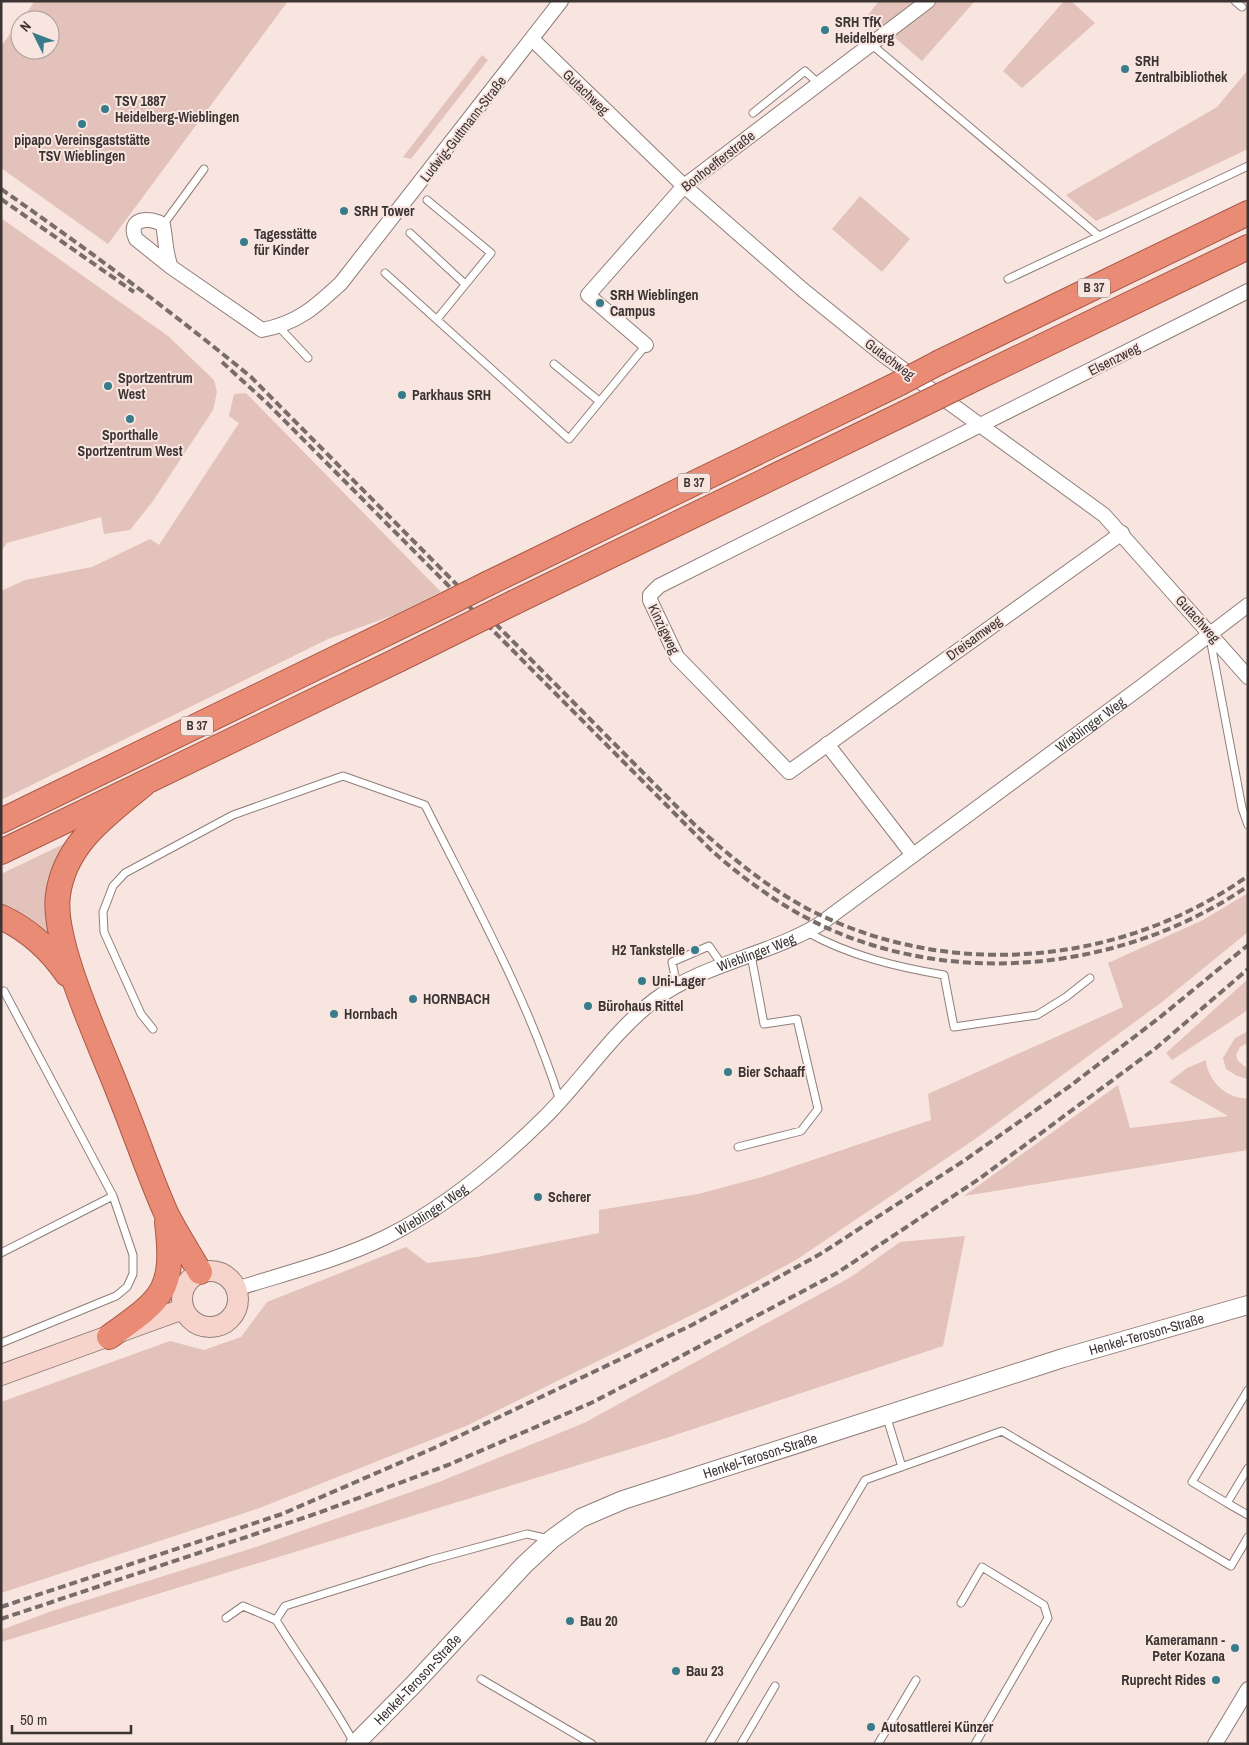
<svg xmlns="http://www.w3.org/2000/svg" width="1249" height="1745" font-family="'Archivo Narrow',sans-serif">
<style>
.green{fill:#e2c2ba}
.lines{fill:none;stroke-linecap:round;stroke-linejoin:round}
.service-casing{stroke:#8e7e79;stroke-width:9}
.minor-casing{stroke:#8e7e79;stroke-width:16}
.tertiary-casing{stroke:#8e7e79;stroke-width:20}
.secondary-casing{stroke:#8e7e79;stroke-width:22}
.trunk-casing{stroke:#aa5a47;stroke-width:26}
.service{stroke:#fff;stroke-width:7}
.minor{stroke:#fff;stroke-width:14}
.tertiary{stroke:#fff;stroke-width:18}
.secondary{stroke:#f7d4cb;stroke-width:20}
.trunk{stroke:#ea8b76;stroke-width:24}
.rail{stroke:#786d6a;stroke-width:4;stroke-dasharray:8 4;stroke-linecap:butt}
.trunk-bridge-casing{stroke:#aa5a47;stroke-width:26;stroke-linecap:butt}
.trunk-bridge{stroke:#ea8b76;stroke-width:24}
.poi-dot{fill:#387c8b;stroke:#f8e5e0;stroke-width:2}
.labels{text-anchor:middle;stroke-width:4;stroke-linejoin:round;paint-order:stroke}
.shield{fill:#f8e5e0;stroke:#746966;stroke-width:1}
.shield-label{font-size:12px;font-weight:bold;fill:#3b3432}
.poi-label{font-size:14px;font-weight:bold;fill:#3b3432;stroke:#f8e5e0;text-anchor:start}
.street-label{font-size:14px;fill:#3b3432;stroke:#f8e5e0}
</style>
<rect width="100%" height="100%" fill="#f8e5e0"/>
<path class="green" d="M 35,1 L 288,1 L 108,244 L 1,168 L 1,46 L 20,21 L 20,50 L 50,50 L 50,20 L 21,20 Z
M 879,1 L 919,1 L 883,29 L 868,15 Z
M 937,1 L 975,1 L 922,61 L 893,36 Z
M 1064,1 L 1071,1 L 1095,23 L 1022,88 L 1003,71 Z
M 482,55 L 488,60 L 411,159 L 403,157 Z
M 1248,70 L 1248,149 L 1096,221 L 1066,195 L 1217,107 Z
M 860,196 L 910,239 L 882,272 L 832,229 Z
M 1,218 L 168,336 L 214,380 L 217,392 L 213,410 L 153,501 L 130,530 L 104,534 L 101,517 L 7,543 L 1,551 Z
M 246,393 L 441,592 L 394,615 L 328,639 L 1,800 L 1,591 L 25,580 L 92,567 L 150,539 L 159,545 L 239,423 L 229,416 L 234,394 Z
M 72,840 L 51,939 L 1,911 L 1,874 Z
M 1248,893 L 1248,932 L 1162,1002 L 978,1137 L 796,1260 L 714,1304 L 466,1426 L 257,1509 L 1,1593 L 1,1402 L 170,1341 L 204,1350 L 241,1337 L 267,1302 L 406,1247 L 427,1263 L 477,1257 L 599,1233 L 599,1210 L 698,1194 L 762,1177 L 931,1120 L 928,1094 L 1123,1007 L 1108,963 L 1203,920 Z
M 1248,979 L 1248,1010 L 1172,1060 L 1166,1053 Z
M 1248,1031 L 1248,1043 L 1240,1047 L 1236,1055 L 1238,1061 L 1248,1069 L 1248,1079 L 1237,1076 L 1226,1069 L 1223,1058 L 1235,1038 Z
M 1206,1060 C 1207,1080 1227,1100 1248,1098 L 1248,1150 L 964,1196 L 1118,1085 L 1130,1128 L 1228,1116 L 1169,1082 L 1187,1068 Z
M 965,1236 L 943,1346 L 663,1439 L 1,1642 L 1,1630 L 52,1611 L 259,1546 L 439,1482 L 584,1423 L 851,1277 L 900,1242 Z"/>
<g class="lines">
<defs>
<path id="service" d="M 1235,1 L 1242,7
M 871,44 L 1099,236
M 753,113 L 805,71 L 819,84
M 427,200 L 491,253 L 438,318
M 163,225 L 204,169
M 410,233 L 465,284
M 385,273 L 569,439 L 646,345
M 1008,279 L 1248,166
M 279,327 L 308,358
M 554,364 L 599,401
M 1210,638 L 1242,808 L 1248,825
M 807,932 C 850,956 897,967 944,975 L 954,1027 L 1037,1015 L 1066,997 L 1090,978
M 677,986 L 672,962 L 709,946 L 723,966
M 153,1029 L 141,1014 L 104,932 L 103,912 L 113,886 L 125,873 L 233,815 L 343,776 L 425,805 C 473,901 528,999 560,1101
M 738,1147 L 801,1131 L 818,1109 L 797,1019 L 764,1024 L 751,955
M 1,1253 L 113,1196
M 1,1343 L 116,1296 L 127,1287 L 133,1274 L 133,1255 L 113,1196 L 4,991
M 886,1415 L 902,1467
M 1248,1468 L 1227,1503 L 1248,1515
M 1227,1503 L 1192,1482 L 1248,1390
M 961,1603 L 982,1567 L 1044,1605 L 1048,1618 L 975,1744
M 226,1618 L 243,1606 L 276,1620
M 481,1679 L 592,1744
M 354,1743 C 331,1700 301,1661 276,1620 L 285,1606 L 431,1560 L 527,1534 L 549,1539
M 709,1744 L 865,1480 L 1002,1431 L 1231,1566 L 1248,1537
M 741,1744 L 775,1686
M 878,1744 L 916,1680"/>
<g id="minor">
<path d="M 532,39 L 684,186 L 803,290 L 882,354 L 1104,515 L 1248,677"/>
<path d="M 171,267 L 136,239 C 126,218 150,216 163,225 C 166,240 165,253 171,267 L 262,330 C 298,323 315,307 341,283 L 561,1"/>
<path d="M 646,345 L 588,295 L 684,186 L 928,1"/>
<path d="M 1122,533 L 789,772 L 677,657 L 650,600 L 650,595 L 659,586 L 1248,291"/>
<path d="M 827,744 L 913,855"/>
<path id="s1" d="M 236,1289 C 286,1273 339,1260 386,1237 C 443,1209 497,1164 542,1120 C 582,1081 611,1033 656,999 C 703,964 769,955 820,924 L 1141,687 L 1248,605"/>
<path d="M 1215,1744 L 1248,1689"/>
</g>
<g id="tertiary">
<path id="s2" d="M 355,1744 L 415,1683 L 524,1565 L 552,1539 L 581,1518 L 623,1500 L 1063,1358 L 1248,1305"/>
</g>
<path id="secondary" d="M182 1299a28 28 0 1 1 56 0a28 28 0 1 1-56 0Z
M 1,1375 L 183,1309"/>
<path id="trunk" d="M 940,362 L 1248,213
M 968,382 L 1248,247
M 489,583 L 900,383
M 515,602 L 903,414
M 144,784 C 107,815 65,843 58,895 C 51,942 102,1048 120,1096 C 136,1135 149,1175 166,1213 C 176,1233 189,1253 200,1272
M 1,821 L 447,604
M 1,852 L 398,660
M 1,917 C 29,930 49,948 67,974
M 109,1337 C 163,1298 175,1292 167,1222"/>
</defs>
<use href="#service" class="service-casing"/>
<use href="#minor" class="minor-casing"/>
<use href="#tertiary" class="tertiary-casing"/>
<use href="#secondary" class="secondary-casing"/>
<use href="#trunk" class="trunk-casing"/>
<use href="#service" class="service"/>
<use href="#minor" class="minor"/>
<use href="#tertiary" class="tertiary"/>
<use href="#secondary" class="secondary"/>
<use href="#trunk" class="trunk"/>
<path class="rail" d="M 1,189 C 87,249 171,311 251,377 L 695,825 C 732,858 770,890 814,912 C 953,981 1122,965 1248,876
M 1,199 L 134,292
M 222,362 L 267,403 L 711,850 C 739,875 770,898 803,916 C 941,991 1120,974 1248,886
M 1,1607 L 282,1514 L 434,1448 L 692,1325 L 822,1253 L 965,1160 L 1070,1086 L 1159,1018 L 1248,945
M 1,1619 L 318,1513 L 448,1465 L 591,1403 L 674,1360 L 837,1273 L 979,1179 L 1156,1048 L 1248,969"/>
<defs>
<path id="trunk-bridge" d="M 900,383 L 940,362
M 903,414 L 968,382
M 447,604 L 489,583
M 398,660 L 515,602"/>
</defs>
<use href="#trunk-bridge" class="trunk-bridge-casing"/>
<use href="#trunk-bridge" class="trunk-bridge"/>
</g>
<g class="poi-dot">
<circle cx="825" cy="30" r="5"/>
<circle cx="1125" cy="69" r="5"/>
<circle cx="105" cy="109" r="5"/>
<circle cx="82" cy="124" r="5"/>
<circle cx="344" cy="211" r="5"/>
<circle cx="244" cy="242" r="5"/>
<circle cx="600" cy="303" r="5"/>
<circle cx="108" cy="386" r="5"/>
<circle cx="402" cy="395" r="5"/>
<circle cx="130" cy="419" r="5"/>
<circle cx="695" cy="950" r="5"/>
<circle cx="642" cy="981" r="5"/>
<circle cx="413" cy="999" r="5"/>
<circle cx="588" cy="1006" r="5"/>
<circle cx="334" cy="1014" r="5"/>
<circle cx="728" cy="1072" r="5"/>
<circle cx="538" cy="1197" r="5"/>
<circle cx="570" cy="1621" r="5"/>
<circle cx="1235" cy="1648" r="5"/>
<circle cx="676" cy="1671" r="5"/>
<circle cx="1216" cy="1680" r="5"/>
<circle cx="871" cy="1727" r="5"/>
</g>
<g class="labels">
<g class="shield">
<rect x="1078" y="278.5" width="32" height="19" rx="4"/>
<rect x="678" y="473.5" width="32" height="19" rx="4"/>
<rect x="181" y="716.5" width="32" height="19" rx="4"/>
</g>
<g class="shield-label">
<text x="1094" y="292">B 37</text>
<text x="694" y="487">B 37</text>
<text x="197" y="730">B 37</text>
</g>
<g class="poi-label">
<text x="835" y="27">SRH TfK<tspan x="835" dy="16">Heidelberg</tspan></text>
<text x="1135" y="66">SRH<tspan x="1135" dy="16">Zentralbibliothek</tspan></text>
<text x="115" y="106">TSV 1887<tspan x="115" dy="16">Heidelberg-Wieblingen</tspan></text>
<text x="82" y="145" text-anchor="middle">pipapo Vereinsgaststätte<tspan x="82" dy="16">TSV Wieblingen</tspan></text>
<text x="354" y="216">SRH Tower</text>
<text x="254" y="239">Tagesstätte<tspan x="254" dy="16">für Kinder</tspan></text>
<text x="610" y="300">SRH Wieblingen<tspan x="610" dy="16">Campus</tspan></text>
<text x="118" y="383">Sportzentrum<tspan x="118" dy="16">West</tspan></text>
<text x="412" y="400">Parkhaus SRH</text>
<text x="130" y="440" text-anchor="middle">Sporthalle<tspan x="130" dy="16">Sportzentrum West</tspan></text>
<text x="685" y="955" text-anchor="end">H2 Tankstelle</text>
<text x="652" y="986">Uni-Lager</text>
<text x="423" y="1004">HORNBACH</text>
<text x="598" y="1011">Bürohaus Rittel</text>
<text x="344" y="1019">Hornbach</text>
<text x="738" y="1077">Bier Schaaff</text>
<text x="548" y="1202">Scherer</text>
<text x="580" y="1626">Bau 20</text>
<text x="1225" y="1645" text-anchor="end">Kameramann -<tspan x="1225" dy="16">Peter Kozana</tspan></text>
<text x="686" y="1676">Bau 23</text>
<text x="1206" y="1685" text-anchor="end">Ruprecht Rides</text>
<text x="881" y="1732">Autosattlerei Künzer</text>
</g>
<g class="street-label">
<text transform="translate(586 92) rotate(44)" y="5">Gutachweg</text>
<text transform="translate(463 129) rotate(-52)" y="5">Ludwig-Guttmann-Straße</text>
<text transform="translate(718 161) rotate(-38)" y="5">Bonhoefferstraße</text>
<text transform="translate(890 359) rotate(37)" y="5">Gutachweg</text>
<text transform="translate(1114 359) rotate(-27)" y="5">Elsenzweg</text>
<text transform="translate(1198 619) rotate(48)" y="5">Gutachweg</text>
<text transform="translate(664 629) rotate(64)" y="5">Kinzigweg</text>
<text transform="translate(974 638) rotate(-36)" y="5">Dreisamweg</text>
<text dy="5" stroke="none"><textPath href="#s1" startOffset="1038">Wieblinger Weg</textPath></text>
<text dy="5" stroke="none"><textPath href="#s1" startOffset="632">Wieblinger Weg</textPath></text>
<text dy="5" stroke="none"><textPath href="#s1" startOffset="212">Wieblinger Weg</textPath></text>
<text dy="5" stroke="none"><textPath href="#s2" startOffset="915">Henkel-Teroson-Straße</textPath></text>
<text dy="5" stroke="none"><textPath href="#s2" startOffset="510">Henkel-Teroson-Straße</textPath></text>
<text dy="5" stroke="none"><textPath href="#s2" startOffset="90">Henkel-Teroson-Straße</textPath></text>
</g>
</g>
<rect width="1249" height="1745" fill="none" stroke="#3b3432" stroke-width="5"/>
<g transform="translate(35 35) rotate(312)"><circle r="24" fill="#f8e5e0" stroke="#ac9e9a"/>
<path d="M0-4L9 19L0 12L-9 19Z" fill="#387c8b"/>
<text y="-8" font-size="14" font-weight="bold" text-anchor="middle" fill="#3b3432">N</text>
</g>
<path d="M12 1725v8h119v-8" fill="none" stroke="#3b3432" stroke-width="2.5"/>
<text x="20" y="1725" font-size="15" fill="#3b3432" stroke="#f8e5e0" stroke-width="4" paint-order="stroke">50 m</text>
</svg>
